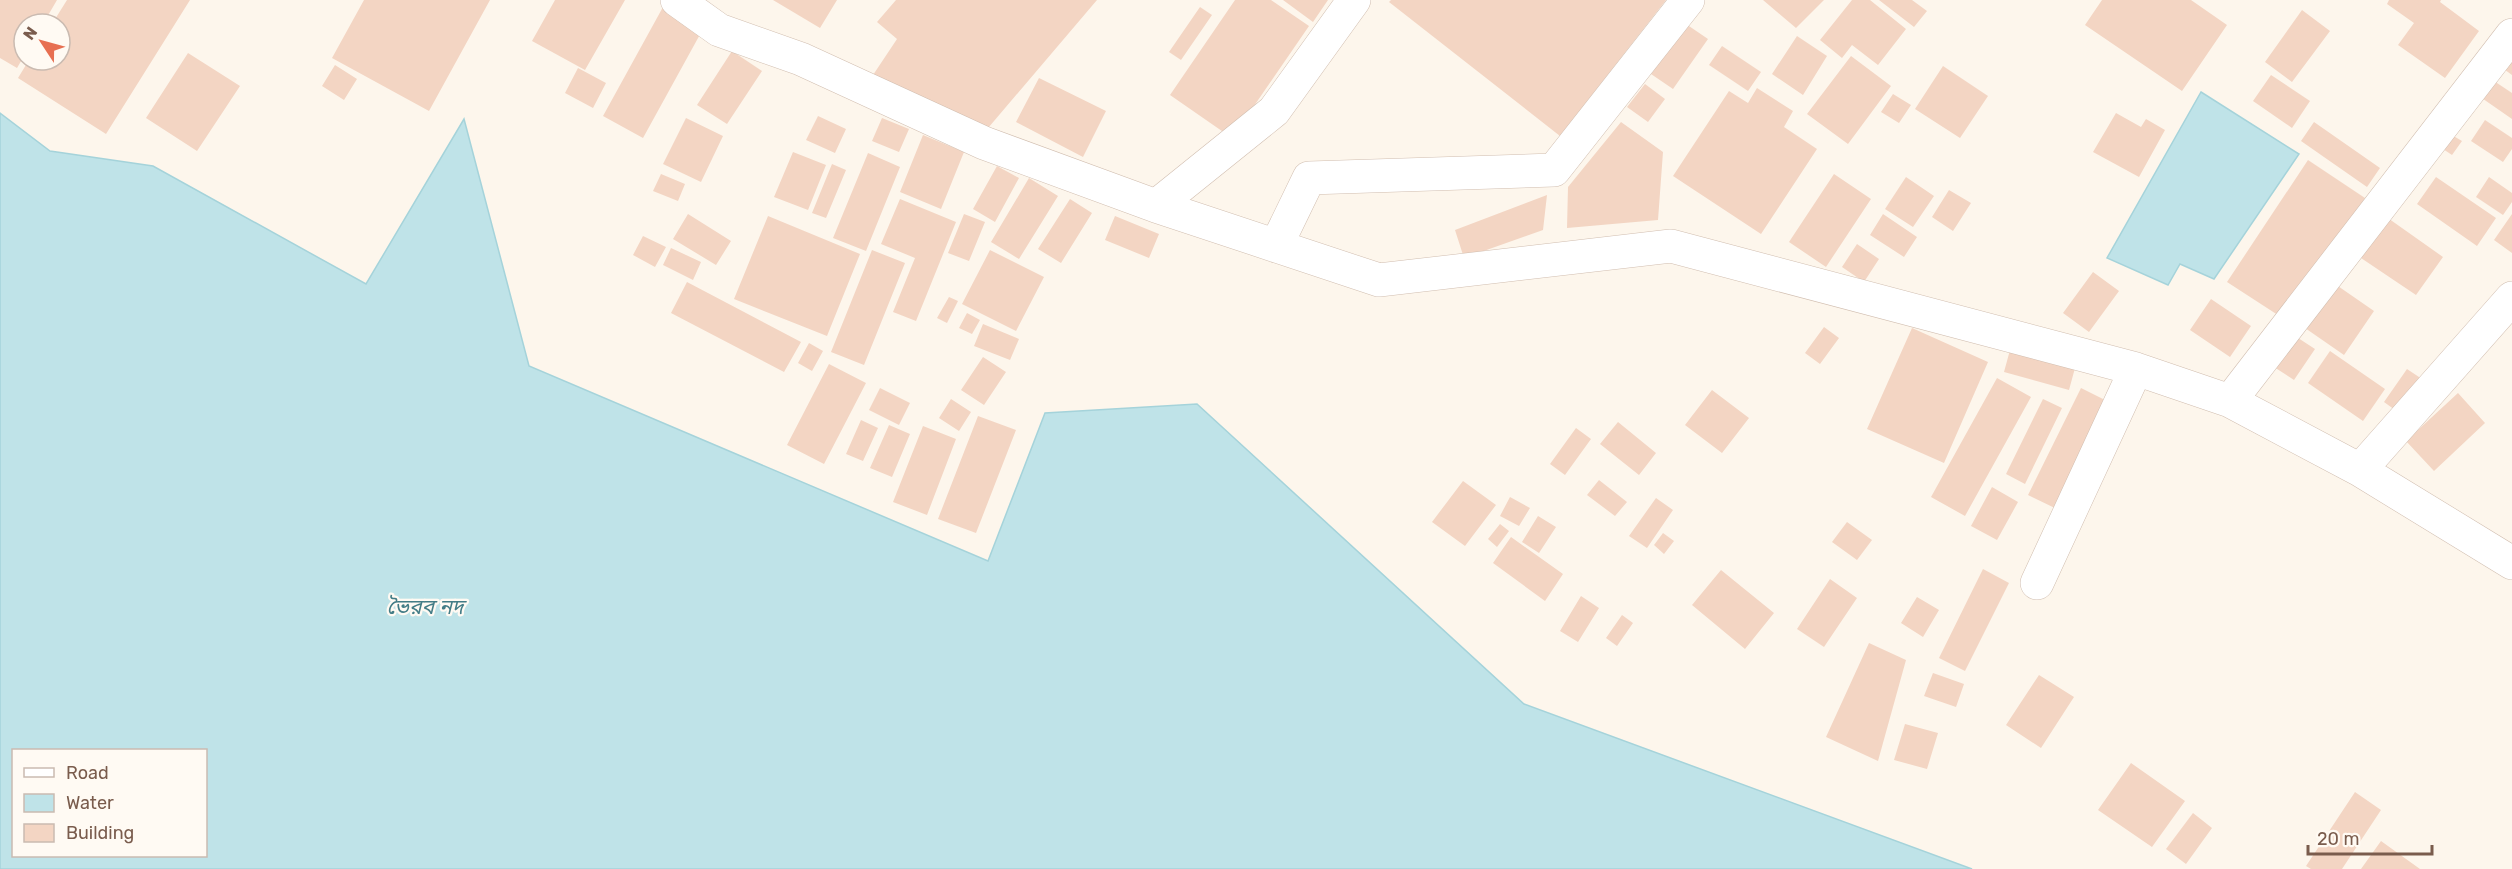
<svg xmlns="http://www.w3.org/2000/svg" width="2512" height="869" font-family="Rubik,'Noto Sans Bengali',sans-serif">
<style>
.water{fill:#bfe3e8;stroke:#a5d3da;stroke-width:1.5;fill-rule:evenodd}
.building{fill:#f3d5c3}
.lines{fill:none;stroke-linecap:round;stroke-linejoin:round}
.minor-casing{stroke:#d1beb0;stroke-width:34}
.minor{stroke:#fff;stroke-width:33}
.labels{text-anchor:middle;stroke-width:4.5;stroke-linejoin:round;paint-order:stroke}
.water-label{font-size:21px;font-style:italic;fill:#437c86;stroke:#fffaf3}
</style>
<rect width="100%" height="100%" fill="#fdf6ec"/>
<path class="water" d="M 2201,92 L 2299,154 L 2214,279 L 2180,264 L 2168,285 L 2107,258 Z
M 0,113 L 50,151 L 153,166 L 366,284 L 464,119 L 529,366 L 988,561 L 1045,413 L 1197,404 L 1524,704 L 1972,869 L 0,869 ZM 14,750 L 206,750 L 206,856 L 14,856 Z"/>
<path class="building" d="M 0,0 L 57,0 L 43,24 L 24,24 L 24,56 L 17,68 L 0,58 Z
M 67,0 L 190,0 L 106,134 L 18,78 L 29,60 L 60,60 L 60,24 L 52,24 Z
M 364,0 L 490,0 L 429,111 L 332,58 Z
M 555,0 L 625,0 L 585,70 L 532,41 Z
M 773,0 L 837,0 L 820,28 Z
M 896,0 L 1097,0 L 983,134 L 869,81 L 897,39 L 877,22 Z
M 1235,0 L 1271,0 L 1309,26 L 1232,138 L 1170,95 Z
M 1283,0 L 1328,0 L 1313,22 Z
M 1391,0 L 1666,0 L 1560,136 L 1389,2 Z
M 1763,0 L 1824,0 L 1796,28 Z
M 1852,0 L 1870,0 L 1906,29 L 1878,65 L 1852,45 L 1842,58 L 1820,40 Z
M 1879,0 L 1912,0 L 1927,11 L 1914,27 Z
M 2102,0 L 2191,0 L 2227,25 L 2182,91 L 2085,25 Z
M 2389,0 L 2441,0 L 2440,2 L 2479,31 L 2445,78 L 2398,45 L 2414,23 L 2387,4 Z
M 663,7 L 703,29 L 643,138 L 603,116 Z
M 1200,7 L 1212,15 L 1181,60 L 1169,52 Z
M 2302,10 L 2330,31 L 2292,82 L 2265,62 Z
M 1686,24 L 1708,39 L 1673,89 L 1651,74 Z
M 1797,36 L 1827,56 L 1803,95 L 1772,74 Z
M 1722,46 L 1761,72 L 1748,91 L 1709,65 Z
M 732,51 L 762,71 L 727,124 L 697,105 Z
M 2512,52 L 2512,75 L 2501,67 Z
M 188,53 L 240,86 L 197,151 L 146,118 Z
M 1851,56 L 1891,86 L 1848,144 L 1807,114 Z
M 335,65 L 357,79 L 344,100 L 322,86 Z
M 1943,66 L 1988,96 L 1960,138 L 1915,109 Z
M 578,68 L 606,83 L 593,108 L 565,93 Z
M 2271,75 L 2310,101 L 2292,128 L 2253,101 Z
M 2488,77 L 2512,93 L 2512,119 L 2476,94 Z
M 1039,78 L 1106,111 L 1083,157 L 1016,122 Z
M 1645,84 L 1665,99 L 1648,122 L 1627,107 Z
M 1757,88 L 1793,111 L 1784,127 L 1817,149 L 1761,234 L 1673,176 L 1729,91 L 1748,103 Z
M 1893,94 L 1911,105 L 1899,123 L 1881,112 Z
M 2116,113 L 2141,127 L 2146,119 L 2165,130 L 2139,177 L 2093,152 Z
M 818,116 L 846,129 L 835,153 L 806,140 Z
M 686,118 L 723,136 L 701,182 L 663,164 Z
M 882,118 L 909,129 L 899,152 L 872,141 Z
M 2485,120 L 2512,138 L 2512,149 L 2503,162 L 2471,141 Z
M 1621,122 L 1663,152 L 1658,220 L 1567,228 L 1568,187 Z
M 2314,122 L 2380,168 L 2367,187 L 2301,141 Z
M 2450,134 L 2462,141 L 2452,155 L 2440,147 Z
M 923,135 L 964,152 L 941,209 L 900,192 Z
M 793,152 L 826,165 L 808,210 L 774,197 Z
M 868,153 L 900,167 L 866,251 L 833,238 Z
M 2308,160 L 2365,198 L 2284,319 L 2227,282 Z
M 832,164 L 846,170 L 826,218 L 812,213 Z
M 997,166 L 1019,178 L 995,222 L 973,209 Z
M 661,174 L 685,184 L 678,201 L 653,191 Z
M 1834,174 L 1871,199 L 1826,267 L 1789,242 Z
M 1906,177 L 1934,196 L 1913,227 L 1885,209 Z
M 2436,177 L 2496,218 L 2477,246 L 2417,204 Z
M 2489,177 L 2512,193 L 2512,202 L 2503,215 L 2476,197 Z
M 1029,178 L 1058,196 L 1019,259 L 991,242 Z
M 1949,190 L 1971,203 L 1953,231 L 1932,217 Z
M 1547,195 L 1543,230 L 1464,258 L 1455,230 Z
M 900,199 L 956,222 L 916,321 L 893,312 L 915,258 L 881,244 Z
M 1070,199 L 1092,213 L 1061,263 L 1038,249 Z
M 688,214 L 731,241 L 716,265 L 673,239 Z
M 964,214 L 985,222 L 969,261 L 948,253 Z
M 1883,214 L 1917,237 L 1904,257 L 1870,235 Z
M 2512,214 L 2512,253 L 2494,240 Z
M 768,216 L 860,254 L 827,336 L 734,299 Z
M 1115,216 L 1159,234 L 1149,258 L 1105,240 Z
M 2385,216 L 2443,257 L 2416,295 L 2358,256 Z
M 643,236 L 666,247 L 655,267 L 633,255 Z
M 1857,244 L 1879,259 L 1864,282 L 1842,267 Z
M 671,248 L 701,262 L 693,280 L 663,265 Z
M 872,250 L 905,263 L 864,365 L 831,352 Z
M 990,250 L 1044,277 L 1016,331 L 962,304 Z
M 2093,272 L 2119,291 L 2089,332 L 2063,313 Z
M 687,282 L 801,342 L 784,372 L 671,313 Z
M 2335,284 L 2374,311 L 2344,355 L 2305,328 Z
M 949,297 L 958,301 L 947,323 L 937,318 Z
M 2211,299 L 2251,326 L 2230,357 L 2190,330 Z
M 967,313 L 980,320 L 972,334 L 959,328 Z
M 983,324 L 1019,339 L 1010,360 L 974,346 Z
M 1824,327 L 1839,338 L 1820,364 L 1805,353 Z
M 1912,328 L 1988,362 L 1944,463 L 1867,429 Z
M 2295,336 L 2315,349 L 2294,380 L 2274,367 Z
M 2013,339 L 2078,357 L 2069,390 L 2004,372 Z
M 809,343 L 823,351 L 812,371 L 798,363 Z
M 2330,351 L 2385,389 L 2363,421 L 2308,383 Z
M 983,357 L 1006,372 L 984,405 L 961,390 Z
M 829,364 L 866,383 L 824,464 L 787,445 Z
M 2407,369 L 2425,381 L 2402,415 L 2384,402 Z
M 1997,378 L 2031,397 L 1965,516 L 1931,497 Z
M 880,388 L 910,403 L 899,425 L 869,410 Z
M 2081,388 L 2113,404 L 2061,511 L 2028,495 Z
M 1712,390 L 1749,418 L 1722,453 L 1685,425 Z
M 2458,393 L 2485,423 L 2434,471 L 2406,441 Z
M 951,399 L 971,412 L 959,431 L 939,418 Z
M 2043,399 L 2062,408 L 2025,484 L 2006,474 Z
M 978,416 L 1016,430 L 976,533 L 938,519 Z
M 861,420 L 878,428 L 863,461 L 846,454 Z
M 1618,422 L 1656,453 L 1639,475 L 1600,444 Z
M 889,425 L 910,434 L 892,477 L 870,468 Z
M 923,426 L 956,439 L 927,515 L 893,502 Z
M 1576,428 L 1591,439 L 1565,475 L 1550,464 Z
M 1599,480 L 1627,502 L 1615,516 L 1587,495 Z
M 1463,481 L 1496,505 L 1465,546 L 1432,522 Z
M 1992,487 L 2018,502 L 1997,540 L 1971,526 Z
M 1510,497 L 1530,508 L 1519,526 L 1500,516 Z
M 1656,498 L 1673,510 L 1647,548 L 1629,536 Z
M 1538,516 L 1556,527 L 1539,553 L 1522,542 Z
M 1847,522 L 1872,540 L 1857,560 L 1832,542 Z
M 1500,524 L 1509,531 L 1497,547 L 1488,539 Z
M 1663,533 L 1674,541 L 1664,554 L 1654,545 Z
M 1511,537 L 1563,574 L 1545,601 L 1493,563 Z
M 1983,569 L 2009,583 L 1965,671 L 1939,658 Z
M 1721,570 L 1774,613 L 1745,649 L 1692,605 Z
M 1830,579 L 1857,598 L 1824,647 L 1797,629 Z
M 1581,596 L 1599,608 L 1578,642 L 1560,631 Z
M 1917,597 L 1939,610 L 1923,637 L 1901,623 Z
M 1622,615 L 1633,623 L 1617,646 L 1606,638 Z
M 1869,643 L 1906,660 L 1878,761 L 1826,737 Z
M 1933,673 L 1964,684 L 1956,707 L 1924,696 Z
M 2039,675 L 2074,697 L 2041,748 L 2006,725 Z
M 1905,724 L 1938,733 L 1927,769 L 1894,760 Z
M 2131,763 L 2185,801 L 2152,847 L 2098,810 Z
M 2355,792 L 2381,810 L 2342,869 L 2311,869 L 2306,866 Z
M 2193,813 L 2212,828 L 2186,864 L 2166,849 Z
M 2381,841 L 2420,869 L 2361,869 Z"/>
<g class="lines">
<defs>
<path id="minor" d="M 677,0 L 719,30 L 801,59 L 984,143 L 1156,206 L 1379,280 L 1671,246 L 2136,369 L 2230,401 L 2360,470 L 2512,563
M 1156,206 L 1274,111 L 1354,0
M 1276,246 L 1309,178 L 1554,170 L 1688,0
M 2230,401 L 2512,35
M 2360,470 L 2512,298
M 2037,583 L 2136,369"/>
</defs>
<use href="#minor" class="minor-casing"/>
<use href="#minor" class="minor"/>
</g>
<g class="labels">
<g class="water-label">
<text x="425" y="614">ভৈরব নদ</text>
</g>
</g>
<rect x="12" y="749" width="195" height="108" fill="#fffaf3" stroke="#cabbb1" stroke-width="1.5"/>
<rect x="24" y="768" width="30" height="9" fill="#ffffff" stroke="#cabbb1" stroke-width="1.5"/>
<text x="66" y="779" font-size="18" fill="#7a5c4d">Road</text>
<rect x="24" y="794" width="30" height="18" fill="#bfe3e8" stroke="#cabbb1" stroke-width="1.5"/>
<text x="66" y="809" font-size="18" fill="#7a5c4d">Water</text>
<rect x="24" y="824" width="30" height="18" fill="#f3d5c3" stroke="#cabbb1" stroke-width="1.5"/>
<text x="66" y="839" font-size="18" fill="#7a5c4d">Building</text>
<g transform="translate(42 42) rotate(306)"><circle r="28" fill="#fffaf3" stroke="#cabbb1" stroke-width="1.5"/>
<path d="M0-4.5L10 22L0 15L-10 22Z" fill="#e76f51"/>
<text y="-9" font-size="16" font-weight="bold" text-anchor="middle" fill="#7a5c4d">N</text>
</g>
<path d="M2308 845v9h124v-9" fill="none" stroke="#7a5c4d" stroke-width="3"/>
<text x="2317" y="845" font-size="18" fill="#7a5c4d" stroke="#fffaf3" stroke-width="4.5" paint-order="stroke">20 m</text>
</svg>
